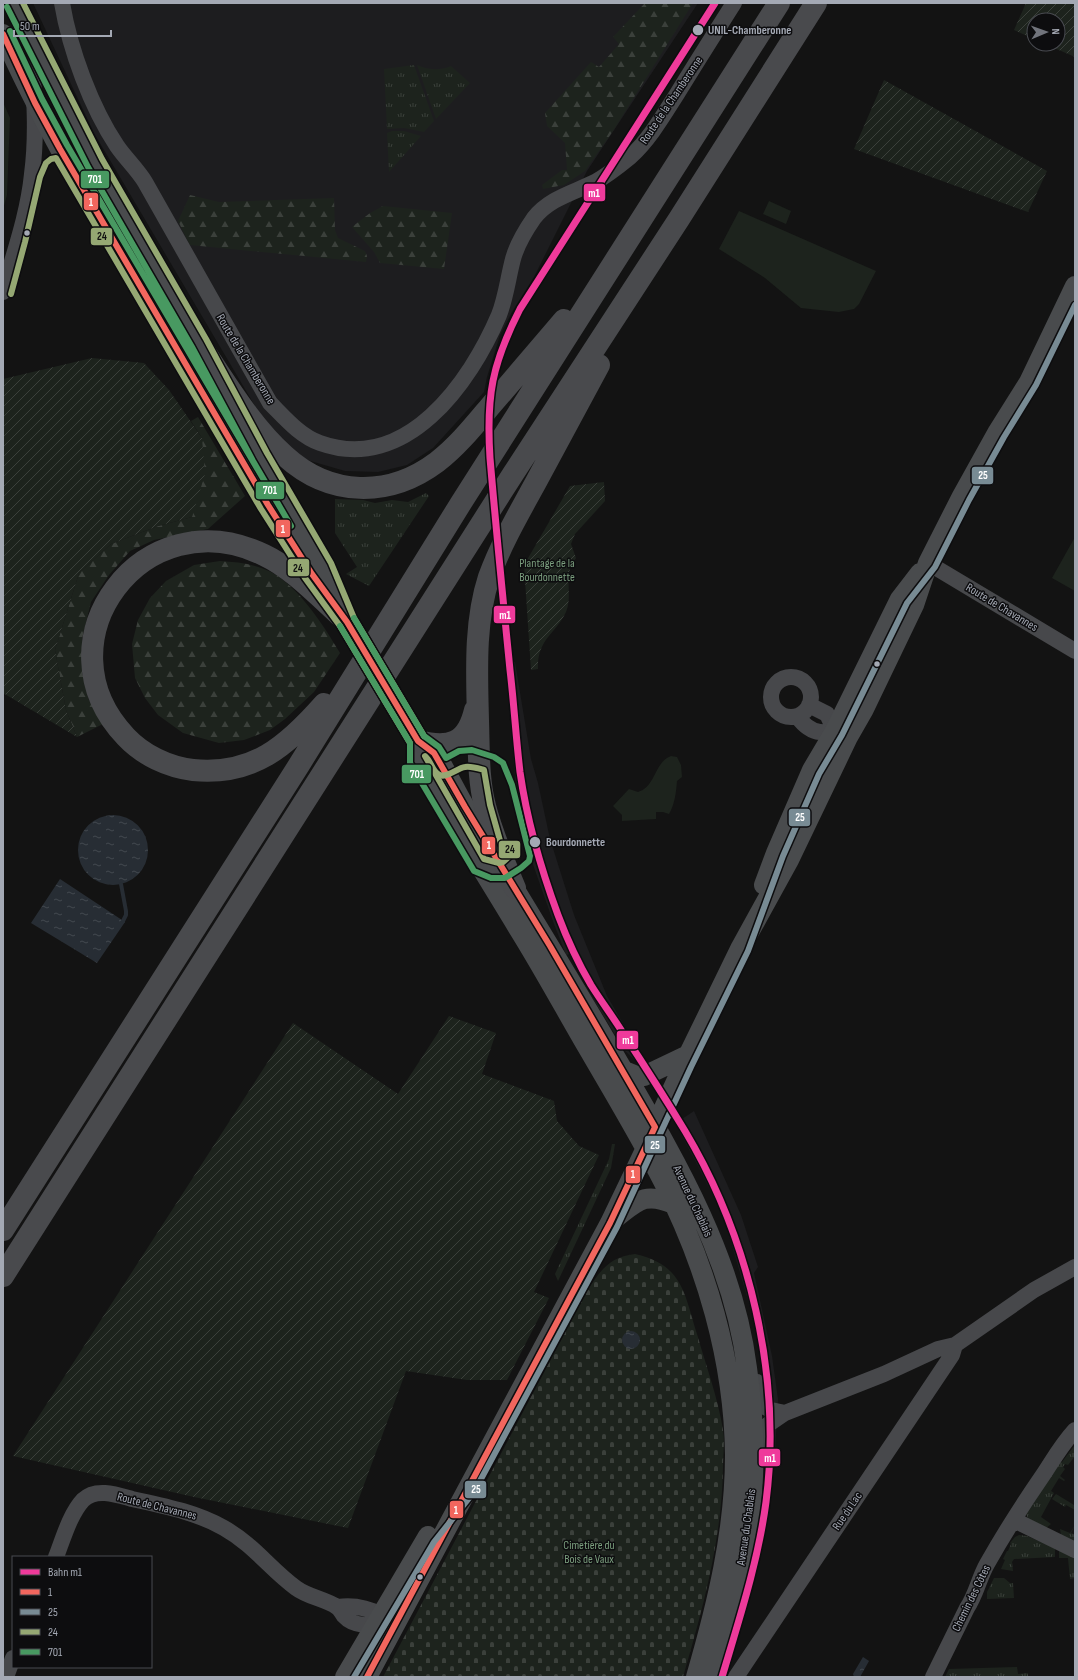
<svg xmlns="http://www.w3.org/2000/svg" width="1078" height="1680" font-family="'Sofia Sans Condensed',sans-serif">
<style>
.built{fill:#1d1d1f}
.grass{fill:url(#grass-tufts)}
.forest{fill:url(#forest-firs)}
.cemetery{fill:url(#cemetery-stones)}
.park{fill:#1d231d}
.garden{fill:url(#garden-furrows)}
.water{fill:url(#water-ripples)}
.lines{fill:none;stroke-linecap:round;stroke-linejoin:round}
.stream{stroke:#272d34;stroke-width:4}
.minor{stroke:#47484b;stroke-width:16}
.major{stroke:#494b4d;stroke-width:20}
.highway{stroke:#494a4d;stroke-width:22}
.major-bridge{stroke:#494b4d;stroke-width:20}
.bus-1-casing{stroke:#0d0d0f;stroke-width:9}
.bus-2-casing{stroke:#0d0d0f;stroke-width:9}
.bus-3-casing{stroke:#0d0d0f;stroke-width:9}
.bus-4-casing{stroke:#0d0d0f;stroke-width:9}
.bus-1{stroke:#f2665e;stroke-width:6}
.bus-2{stroke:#788b94;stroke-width:6}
.bus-3{stroke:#95a873;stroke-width:6}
.bus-4{stroke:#489961;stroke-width:6}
.rail-1-casing{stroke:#0d0d0f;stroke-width:10}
.rail-1{stroke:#ef3a9b;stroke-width:7}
.stop-dot{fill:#a4a9b4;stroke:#0d0d0f;stroke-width:1.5}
.labels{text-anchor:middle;stroke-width:3;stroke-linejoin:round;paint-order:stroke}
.stop-label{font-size:12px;font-weight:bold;fill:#a4a9b4;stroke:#0d0d0f;text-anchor:start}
.street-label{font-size:12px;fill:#a4a9b4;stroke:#0d0d0f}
.park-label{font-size:12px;fill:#7b9e7e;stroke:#0d0d0f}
.line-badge{stroke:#0d0d0f;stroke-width:1.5}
.badge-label{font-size:11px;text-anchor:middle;font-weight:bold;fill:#fff}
.pale-badge-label{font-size:11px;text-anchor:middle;font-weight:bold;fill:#111}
</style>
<defs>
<pattern id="grass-tufts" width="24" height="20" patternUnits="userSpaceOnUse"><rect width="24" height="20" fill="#1d231d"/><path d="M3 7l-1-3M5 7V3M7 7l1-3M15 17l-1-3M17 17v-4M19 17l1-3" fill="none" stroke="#3b403b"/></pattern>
<pattern id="forest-firs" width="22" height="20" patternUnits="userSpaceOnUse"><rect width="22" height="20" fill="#1d231d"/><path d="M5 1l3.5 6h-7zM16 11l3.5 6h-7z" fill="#3b403b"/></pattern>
<pattern id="cemetery-stones" width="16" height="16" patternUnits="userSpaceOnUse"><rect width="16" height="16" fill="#1d231d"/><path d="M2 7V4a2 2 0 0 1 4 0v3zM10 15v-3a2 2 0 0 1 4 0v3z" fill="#3b403b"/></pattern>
<pattern id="garden-furrows" width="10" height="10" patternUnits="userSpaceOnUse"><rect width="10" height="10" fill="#1d231d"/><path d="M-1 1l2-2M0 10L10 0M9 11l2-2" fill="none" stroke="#3b403b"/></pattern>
<pattern id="water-ripples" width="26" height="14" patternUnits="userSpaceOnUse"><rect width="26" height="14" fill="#272d34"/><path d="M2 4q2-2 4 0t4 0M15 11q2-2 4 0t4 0" fill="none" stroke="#43494f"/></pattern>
</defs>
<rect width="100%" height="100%" fill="#131313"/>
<path class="built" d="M 33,3 L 698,3 L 587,171 L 534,277 L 512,312 L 500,335 L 487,377 L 484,392 L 433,448 L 407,465 L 378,472 L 345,471 L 307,460 L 286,445 L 262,418 L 94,133 Z
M 505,662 L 515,662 L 531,759 L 538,783 L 550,839 L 574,915 L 607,996 L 644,1059 L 682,1119 L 694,1111 L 741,1215 L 758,1267 L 754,1273 L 772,1356 L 778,1399 L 774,1472 L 762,1546 L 726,1677 L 718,1677 L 755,1541 L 762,1502 L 764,1459 L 764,1401 L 759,1349 L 753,1317 L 724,1218 L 698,1166 L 677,1127 L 638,1063 L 625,1051 L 587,989 L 570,954 L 566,955 L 554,924 L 530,856 L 517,800 Z"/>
<path class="grass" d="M 414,65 L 434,121 L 424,132 L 404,128 L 387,129 L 384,69 Z
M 417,65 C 429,70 439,71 451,66 L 470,83 L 436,119 Z
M 392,131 L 404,131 L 421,136 L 389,172 L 387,133 Z
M 426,493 L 429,496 L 369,586 L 346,574 L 357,567 L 335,533 L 335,499 L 363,500 L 375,503 L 392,500 L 408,502 Z
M 612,1144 L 615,1144 L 611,1168 L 558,1281 L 555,1274 L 609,1159 Z
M 1075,1445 L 1075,1456 L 1068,1465 L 1065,1464 L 1063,1467 L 1065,1469 L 1060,1476 L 1065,1480 L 1064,1481 L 1059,1478 L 1051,1491 L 1054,1493 L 1041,1517 L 1051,1524 L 1046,1528 L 1028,1519 L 1026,1514 L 1060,1462 L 1062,1462 Z
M 1056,1494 L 1074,1505 L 1075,1504 L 1075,1510 L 1066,1505 L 1065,1507 L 1052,1499 Z
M 1075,1525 L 1071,1533 L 1075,1535 L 1075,1544 L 1061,1535 L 1060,1529 L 1070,1533 Z
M 1019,1535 L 1027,1536 L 1055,1548 L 1055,1557 L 1014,1559 L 1012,1562 L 1013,1571 L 1001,1569 L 1005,1560 L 1003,1559 L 1007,1551 L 1008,1551 L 1011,1544 L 1010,1543 L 1015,1537 Z
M 1059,1550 L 1075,1558 L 1075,1578 L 1070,1579 L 1068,1558 L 1059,1558 Z
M 994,1578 L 1004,1578 L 1010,1583 L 1013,1583 L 1014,1598 L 987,1599 L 987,1592 Z
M 1017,1667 L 1018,1674 L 1028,1673 L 1028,1677 L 945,1677 L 949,1669 Z"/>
<path class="forest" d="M 645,3 L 693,3 L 613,131 L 585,171 L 564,185 L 543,189 L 542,185 L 562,170 L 567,170 L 565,143 L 547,126 L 545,113 L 591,62 L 599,67 L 619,44 L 613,37 Z
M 190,195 L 219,202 L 334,198 L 335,230 L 338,238 L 365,251 L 367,256 L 366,262 L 190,245 L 178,221 Z
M 383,206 L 452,213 L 444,269 L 380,263 L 374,252 L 352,227 L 370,213 Z
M 198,417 L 245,496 L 208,529 L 154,540 L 130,551 L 109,575 L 91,602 L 82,639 L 82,672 L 89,700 L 103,724 L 77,737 L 66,710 L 55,650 L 79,573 L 111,544 L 158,526 L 192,517 L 202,438 L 191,421 Z
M 220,561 C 237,562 255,564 271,572 C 299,587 324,626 340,653 L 314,692 L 285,719 L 270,730 L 244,740 L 219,743 L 183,733 L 158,715 L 145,698 L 135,678 L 132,644 L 138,620 L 150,598 L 166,581 L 194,565 Z"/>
<path class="cemetery" d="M 635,1254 C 683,1265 684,1293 697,1334 C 706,1366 718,1398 723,1430 C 725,1442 723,1455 723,1467 C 722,1539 703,1608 683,1677 L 383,1677 L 587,1291 C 600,1271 609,1257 635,1254 Z"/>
<path class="park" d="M 3,102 L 10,118 L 7,195 L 3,209 Z
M 769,201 L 791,211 L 786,224 L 763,214 Z
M 739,211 L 876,271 L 859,304 L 854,309 L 839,312 L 801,308 L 765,278 L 719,249 Z
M 1075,537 L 1075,591 L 1052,578 Z
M 671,756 L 677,757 L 681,765 L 682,777 L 677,781 C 676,792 675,804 669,814 L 663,812 L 656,812 L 656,819 L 622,821 L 622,815 L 613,806 L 629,789 L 638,792 C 656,787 654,762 671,756 Z"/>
<path class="garden" d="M 1026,3 L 1075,3 L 1075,57 L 1045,44 L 1058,44 L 1058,20 L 1034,20 L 1034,39 L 1014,30 Z
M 884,80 L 1047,171 L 1028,212 L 854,149 Z
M 92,358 L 144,363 L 169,390 L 202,438 L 205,474 L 192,517 L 158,526 L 111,544 L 79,573 L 55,650 L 66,710 L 77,737 L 3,693 L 3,379 Z
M 604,482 L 605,501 L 575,534 L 571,544 L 576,558 C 574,561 571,565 570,569 C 566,582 572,598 566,612 C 555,635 537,639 538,669 L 531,670 L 524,565 L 570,486 Z
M 449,1016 L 496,1033 L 482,1074 L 554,1101 L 557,1121 L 579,1146 L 599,1155 L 534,1292 L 549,1298 L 507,1380 L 467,1380 L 406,1371 L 348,1528 L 194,1497 L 13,1456 L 293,1023 L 398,1094 Z"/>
<path class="water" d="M78 850a35 35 0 1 1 70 0a35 35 0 1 1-70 0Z
M 60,879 L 125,922 L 97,963 L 31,923 Z
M622 1340a9 9 0 1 1 18 0a9 9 0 1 1-18 0Z
M 863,1657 L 869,1661 L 860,1677 L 854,1677 L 853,1674 Z"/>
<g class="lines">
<path class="stream" d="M 121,884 L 126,911 L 126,915 L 123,921"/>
<path class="minor" d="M 62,3 C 70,50 91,107 117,146 C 126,159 137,169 145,182 C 187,256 228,330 270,403 C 285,418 300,436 320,443 C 406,474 470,383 499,315 C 506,297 508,278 513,259 C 517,244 525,231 534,218 C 550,198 573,193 595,182 C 608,175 619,166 630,157 C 649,140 663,116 677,94 C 696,63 715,33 734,3
M 3,292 C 14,253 28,214 32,174 C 38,129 33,84 31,40
M 928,563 L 1075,651
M771 697a20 20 0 1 1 40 0a20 20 0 1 1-40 0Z
M 809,705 L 827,714 L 835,731
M 797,716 C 802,723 810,731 820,732 C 831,733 832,729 844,735
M 757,1382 L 761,1405 L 771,1410 L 785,1413
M 761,1451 L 761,1433 L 766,1426 L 785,1413 L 884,1374 L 938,1349 L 955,1345 L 1034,1290 L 1075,1267
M 1014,1520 L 1075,1550
M 56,1557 C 63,1539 70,1514 83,1500 C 96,1487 118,1495 132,1499 C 164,1506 196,1512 224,1528 C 254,1545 270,1569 296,1588 C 308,1597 325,1599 337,1607 C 340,1609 342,1613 344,1616 C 353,1626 373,1628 384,1621
M 338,1607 C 353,1605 368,1608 381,1615 L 382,1628
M 6,1677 L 13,1658
M 736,1677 L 952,1355 L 955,1345
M 933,1677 L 967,1608 C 976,1595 979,1578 987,1564 C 1004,1534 1023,1504 1043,1475 C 1053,1460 1062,1444 1075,1430"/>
<path class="major" d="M 14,3 L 95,163 L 206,357
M 3,34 C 52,144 116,248 177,352 C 225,433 270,517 326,593
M 232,405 L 260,457 L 324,567 L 347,622
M 403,716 C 408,724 411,732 417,739 C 421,745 428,747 433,752 C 437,756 439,761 442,765 C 450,779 457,793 465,807 C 512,885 559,961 605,1039 C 664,1142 732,1247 747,1368 C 753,1410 755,1454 752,1495 C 747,1553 729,1621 713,1677
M 418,741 L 417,760 C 450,817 484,872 518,928 C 543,968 565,1009 589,1050 C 614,1093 640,1136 663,1181 C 706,1265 734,1360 735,1455 C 735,1531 717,1605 696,1677
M 764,885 L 776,853 L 812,770 L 835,731 L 900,599 L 920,573
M 622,1070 L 639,1077 L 644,1076 L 688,1055
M 613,1220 C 637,1202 643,1191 674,1204
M 345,1677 L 428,1536
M 367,1677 L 610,1223 L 645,1150 L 684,1064 L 741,947 L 789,860 L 848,737 L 864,709 L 914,605 L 928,563 L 962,496 L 997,433 L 1029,382 L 1075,286"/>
<path class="highway" d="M 199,343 C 225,381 250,425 285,456 C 330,497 389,498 437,462 C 459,445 476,423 493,403 C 517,375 541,347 564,320
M 324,704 C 287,746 253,776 193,770 C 168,767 143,755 126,737 C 35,642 143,496 264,555 C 294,569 322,600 347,622
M 418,741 C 449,749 467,744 475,710
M 515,888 C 504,862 492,834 485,806 C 478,779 479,749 478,721 C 477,674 474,623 489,577 C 501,544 519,513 536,482 C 557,443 578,404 599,365
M 3,1230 L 299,765 L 461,503 L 779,3
M 3,1276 L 513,474 L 679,219 L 816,3"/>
<path class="major-bridge" d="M 347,622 L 403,716"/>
<defs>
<path id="bus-1" d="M 3,34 L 35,103 L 60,149 L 268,505 L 312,574 L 347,622 L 418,741 L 434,753 L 465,807 L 550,946 L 655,1127 L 610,1223 L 367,1677"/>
<path id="bus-2" d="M 354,1677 L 434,1542 L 474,1492 L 617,1227 L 691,1067 L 748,951 L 783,856 L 819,774 L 842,735 L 907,603 L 935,567 L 969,500 L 1004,437 L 1036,385 L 1075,305"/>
<path id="bus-3" d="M 23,3 L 102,159 L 206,339 L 267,453 L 331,563 L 354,618 L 424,736
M 11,294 L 25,242 L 40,177 L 46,163 L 51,159 L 56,158 L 261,509 L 305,578 L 340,626 L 410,743
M 425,756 C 431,761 432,770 438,774 C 445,780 457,768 465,767 C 471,766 477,768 484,770 L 490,805 L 501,844 L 505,848 L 512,850 L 513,853 L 503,862 L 499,863 L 484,859 Z"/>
<path id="bus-4" d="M 7,7 L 88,167 L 192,347 L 253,461 L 291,526 L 67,145 L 42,99 L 10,31
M 340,626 L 410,743 L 410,763 L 474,871 L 491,878 L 505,878 L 521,868 L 529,861 L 530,856 L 512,785 L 503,763 L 494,757 L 472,750 L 459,751 L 446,758 L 439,747 L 424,736 L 354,618"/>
</defs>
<use href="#bus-1" class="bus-1-casing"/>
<use href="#bus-2" class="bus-2-casing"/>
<use href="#bus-3" class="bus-3-casing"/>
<use href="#bus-4" class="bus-4-casing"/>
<use href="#bus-1" class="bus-1"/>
<use href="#bus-2" class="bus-2"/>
<use href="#bus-3" class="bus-3"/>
<use href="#bus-4" class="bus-4"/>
<defs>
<path id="rail-1" d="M 715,3 L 520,309 C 492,364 486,396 490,458 C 496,529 503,599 510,670 C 514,704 516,738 520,772 C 527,821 541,869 558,915 C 567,939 578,963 591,985 C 601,1001 613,1017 623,1033 C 644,1065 665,1098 685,1131 C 750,1240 782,1377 766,1502 C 758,1562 739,1620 722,1677"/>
</defs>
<use href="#rail-1" class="rail-1-casing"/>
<use href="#rail-1" class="rail-1"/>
</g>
<g class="stop-dot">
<circle cx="698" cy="30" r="6"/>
<circle cx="27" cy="233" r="3.5"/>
<circle cx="877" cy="664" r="3.5"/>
<circle cx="535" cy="842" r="6"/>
<circle cx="420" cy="1577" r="3.5"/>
</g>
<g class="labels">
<g class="stop-label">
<text x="708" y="34">UNIL-Chamberonne</text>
<text x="546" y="846">Bourdonnette</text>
</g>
<g class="street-label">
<text transform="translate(671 100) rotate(-56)" y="4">Route de la Chamberonne</text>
<text transform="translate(246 359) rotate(59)" y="4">Route de la Chamberonne</text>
<text transform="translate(1002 607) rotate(31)" y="4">Route de Chavannes</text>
<text transform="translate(693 1201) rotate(65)" y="4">Avenue du Chablais</text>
<text transform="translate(157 1506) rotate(14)" y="4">Route de Chavannes</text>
<text transform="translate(847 1511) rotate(-56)" y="4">Rue du Lac</text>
<text transform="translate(746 1527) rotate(-82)" y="4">Avenue du Chablais</text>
<text transform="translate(971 1598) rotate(-64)" y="4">Chemin des Côtes</text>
</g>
<g class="park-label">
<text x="547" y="567">Plantage de la<tspan x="547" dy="14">Bourdonnette</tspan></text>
<text x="589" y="1549">Cimetière du<tspan x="589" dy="14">Bois de Vaux</tspan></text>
</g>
</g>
<g class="line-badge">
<rect x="80" y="170" width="30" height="19" rx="4" fill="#489961"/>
<rect x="583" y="183" width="23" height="19" rx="4" fill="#ef3a9b"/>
<rect x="83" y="192" width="16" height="19" rx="4" fill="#f2665e"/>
<rect x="90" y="227" width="23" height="19" rx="4" fill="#95a873"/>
<rect x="971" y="466" width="23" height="19" rx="4" fill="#788b94"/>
<rect x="255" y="481" width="30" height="19" rx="4" fill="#489961"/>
<rect x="275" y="519" width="16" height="19" rx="4" fill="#f2665e"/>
<rect x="287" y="558" width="23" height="19" rx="4" fill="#95a873"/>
<rect x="493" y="605" width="23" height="19" rx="4" fill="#ef3a9b"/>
<rect x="401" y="764" width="31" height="20" rx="4" fill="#489961"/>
<rect x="788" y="808" width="23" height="19" rx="4" fill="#788b94"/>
<rect x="481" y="836" width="15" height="19" rx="4" fill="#f2665e"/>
<rect x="498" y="840" width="23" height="19" rx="4" fill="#95a873"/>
<rect x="616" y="1030" width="23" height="20" rx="4" fill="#ef3a9b"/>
<rect x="644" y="1135" width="22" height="19" rx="4" fill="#788b94"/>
<rect x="625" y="1165" width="16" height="19" rx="4" fill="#f2665e"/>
<rect x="758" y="1448" width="23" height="19" rx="4" fill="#ef3a9b"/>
<rect x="464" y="1480" width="23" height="19" rx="4" fill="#788b94"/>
<rect x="449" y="1500" width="15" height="19" rx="4" fill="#f2665e"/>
</g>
<g class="badge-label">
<text x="95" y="183">701</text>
<text x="594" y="197">m1</text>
<text x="91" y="206">1</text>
<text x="983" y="479">25</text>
<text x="270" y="494">701</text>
<text x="283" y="533">1</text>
<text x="505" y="619">m1</text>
<text x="417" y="778">701</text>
<text x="800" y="821">25</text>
<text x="489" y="849">1</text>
<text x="628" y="1044">m1</text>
<text x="655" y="1149">25</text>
<text x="633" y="1178">1</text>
<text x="770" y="1462">m1</text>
<text x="476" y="1493">25</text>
<text x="456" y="1514">1</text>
</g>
<g class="pale-badge-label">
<text x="102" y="240">24</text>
<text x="298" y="572">24</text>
<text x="510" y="853">24</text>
</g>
<rect width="1078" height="1680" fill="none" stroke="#a4a9b4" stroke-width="8"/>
<rect x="12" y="1556" width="140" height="112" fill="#0d0d0f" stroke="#494b51"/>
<rect x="20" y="1569" width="20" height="6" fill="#ef3a9b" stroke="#494b51"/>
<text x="48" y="1576" font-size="12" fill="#a4a9b4">Bahn m1</text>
<rect x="20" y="1589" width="20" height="6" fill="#f2665e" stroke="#494b51"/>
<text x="48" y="1596" font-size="12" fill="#a4a9b4">1</text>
<rect x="20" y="1609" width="20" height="6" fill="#788b94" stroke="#494b51"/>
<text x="48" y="1616" font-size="12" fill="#a4a9b4">25</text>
<rect x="20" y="1629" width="20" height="6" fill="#95a873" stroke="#494b51"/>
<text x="48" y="1636" font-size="12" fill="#a4a9b4">24</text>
<rect x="20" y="1649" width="20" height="6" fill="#489961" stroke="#494b51"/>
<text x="48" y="1656" font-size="12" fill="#a4a9b4">701</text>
<g transform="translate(1046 32) rotate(88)"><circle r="19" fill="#0d0d0f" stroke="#494b51"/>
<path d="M0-3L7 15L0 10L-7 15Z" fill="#71747c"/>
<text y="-6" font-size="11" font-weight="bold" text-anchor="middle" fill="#a4a9b4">N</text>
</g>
<path d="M14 30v6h97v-6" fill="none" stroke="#a4a9b4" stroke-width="2"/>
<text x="20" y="30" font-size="12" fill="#a4a9b4" stroke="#0d0d0f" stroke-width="3" paint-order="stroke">50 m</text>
</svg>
